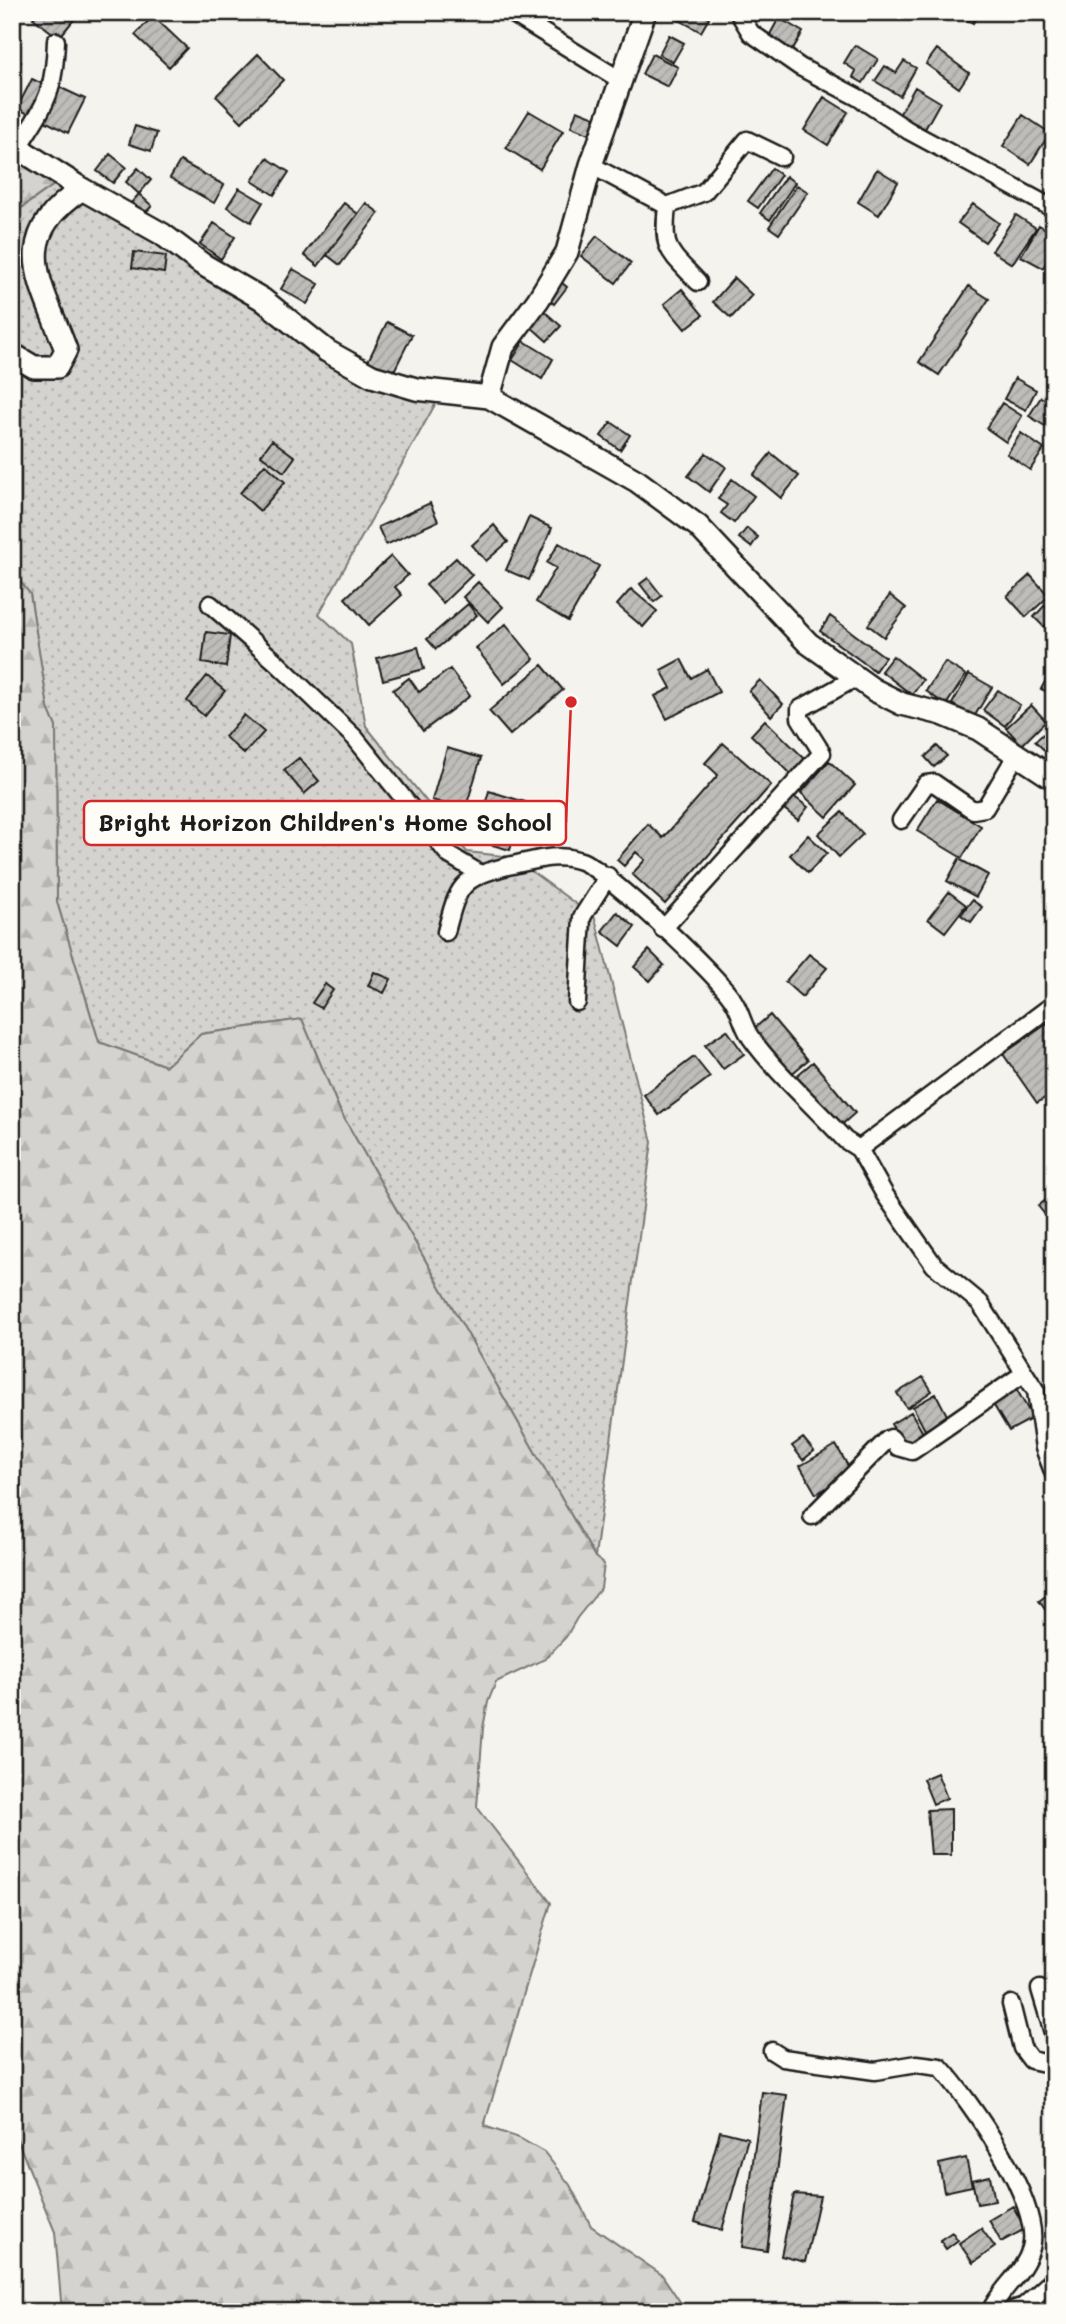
<svg xmlns="http://www.w3.org/2000/svg" width="1066" height="2324" font-family="Mali,sans-serif">
<style>
.grass{fill:url(#grass-dots);stroke:#787876;stroke-width:2}
.forest{fill:url(#forest-firs);stroke:#787876;stroke-width:2}
.building{fill:url(#building-hatch);stroke:#1c1c1c;stroke-width:2}
.lines{fill:none;stroke-linecap:round;stroke-linejoin:round}
.minor-casing{stroke:#1c1c1c;stroke-width:21}
.tertiary-casing{stroke:#1c1c1c;stroke-width:26}
.minor{stroke:#fdfcf7;stroke-width:16}
.tertiary{stroke:#fdfcf7;stroke-width:21}
.leader{fill:none;stroke:#d62828;stroke-width:2.5}
.callout-dot{fill:#d62828;stroke:#fdfcf7;stroke-width:2.5}
.callout{fill:#fdfcf7;stroke:#d62828;stroke-width:2.5}
.callout-label{font-size:23px;text-anchor:middle;font-weight:bold;fill:#1c1c1c}
</style>
<defs>
<pattern id="grass-dots" width="8" height="8" patternUnits="userSpaceOnUse" patternTransform="scale(1.75)"><rect width="8" height="8" fill="#d4d3cf"/><path d="M2 2h.1M6 6h.1" fill="none" stroke="#b5b5b1" stroke-width="1.8" stroke-linecap="round"/></pattern>
<pattern id="forest-firs" width="22" height="20" patternUnits="userSpaceOnUse" patternTransform="scale(1.75)"><rect width="22" height="20" fill="#d4d3cf"/><path d="M5 1l3.5 6h-7zM16 11l3.5 6h-7z" fill="#b5b5b1"/></pattern>
<pattern id="building-hatch" width="6" height="6" patternUnits="userSpaceOnUse" patternTransform="scale(1.75)"><rect width="6" height="6" fill="#bebdba"/><path d="M-1 1l2-2M0 6l6-6M5 7l2-2" fill="none" stroke="#a3a29f"/></pattern>
</defs>
<rect width="100%" height="100%" fill="#f4f3ee"/>
<filter id="ink" filterUnits="userSpaceOnUse"><feTurbulence type="fractalNoise" baseFrequency=".0143" numOctaves="2"/><feDisplacementMap in="SourceGraphic" scale="14" xChannelSelector="R" yChannelSelector="G"/><feConvolveMatrix kernelMatrix="1 2 1 2 8 2 1 2 1" color-interpolation-filters="sRGB"/></filter>
<g filter="url(#ink)">
<path class="grass" d="M 58,182 L 262,299 L 372,376 L 442,392 L 319,614 L 351,644 L 366,726 L 467,852 L 512,857 L 595,918 L 652,1142 L 595,1557 L 340,1111 L 302,1019 L 201,1034 L 166,1066 L 99,1042 L 57,902 L 56,727 L 48,709 L 30,594 L 12,571 L 12,215 Z"/>
<path class="forest" d="M 12,155 L 58,182 L 12,214 Z
M 12,571 L 30,594 L 48,708 L 56,727 L 57,902 L 99,1042 L 166,1066 L 201,1034 L 302,1019 L 340,1111 L 595,1557 L 604,1564 L 601,1588 L 577,1618 L 566,1637 L 545,1659 L 496,1682 L 488,1702 L 483,1728 L 477,1807 L 551,1903 L 484,2126 L 519,2138 L 544,2152 L 570,2185 L 591,2226 L 662,2275 L 687,2312 L 62,2312 L 55,2232 L 12,2127 Z"/>
<path class="building" d="M 39,12 L 80,12 L 59,38 L 33,18 Z
M 665,12 L 700,12 L 709,18 L 701,32 Z
M 955,12 L 979,12 L 973,23 Z
M 153,16 L 187,48 L 169,67 L 135,35 Z
M 779,18 L 803,32 L 791,52 L 768,38 Z
M 669,35 L 684,43 L 673,62 L 659,54 Z
M 855,45 L 878,59 L 863,83 L 853,77 L 856,71 L 844,63 Z
M 937,49 L 969,73 L 959,88 L 926,64 Z
M 258,54 L 283,80 L 242,122 L 216,96 Z
M 652,54 L 678,67 L 668,87 L 642,74 Z
M 12,58 L 21,62 L 12,81 Z
M 904,61 L 916,68 L 900,96 L 875,81 L 885,66 L 896,73 Z
M 32,79 L 49,87 L 34,117 L 17,108 Z
M 59,87 L 85,99 L 68,133 L 43,120 Z
M 915,87 L 940,102 L 925,129 L 899,115 Z
M 824,97 L 848,112 L 828,145 L 804,130 Z
M 577,110 L 595,117 L 589,134 L 571,127 Z
M 529,111 L 563,131 L 540,169 L 506,148 Z
M 1023,115 L 1050,133 L 1030,164 L 1003,146 Z
M 135,126 L 157,133 L 151,151 L 129,144 Z
M 110,154 L 126,167 L 113,183 L 97,171 Z
M 267,158 L 289,172 L 274,195 L 252,181 Z
M 180,161 L 224,185 L 214,203 L 170,178 Z
M 138,168 L 151,180 L 139,194 L 126,182 Z
M 772,168 L 781,175 L 758,208 L 748,201 Z
M 877,169 L 898,182 L 879,215 L 858,202 Z
M 786,176 L 795,183 L 770,220 L 760,213 Z
M 797,185 L 808,192 L 779,234 L 769,227 Z
M 239,188 L 263,202 L 251,222 L 227,207 Z
M 139,194 L 152,206 L 142,216 L 130,204 Z
M 344,203 L 358,214 L 318,266 L 304,255 Z
M 366,203 L 379,213 L 340,265 L 327,255 Z
M 973,204 L 999,223 L 985,242 L 958,223 Z
M 1016,215 L 1036,228 L 1012,264 L 992,251 Z
M 214,223 L 235,237 L 221,259 L 200,244 Z
M 1039,225 L 1054,234 L 1054,248 L 1043,268 L 1021,256 Z
M 597,236 L 631,263 L 616,283 L 581,256 Z
M 134,252 L 166,256 L 164,273 L 132,268 Z
M 293,269 L 319,284 L 307,304 L 281,289 Z
M 734,278 L 752,295 L 731,318 L 713,302 Z
M 557,279 L 567,287 L 554,304 L 545,296 Z
M 969,286 L 989,299 L 939,375 L 919,362 Z
M 682,289 L 703,315 L 685,329 L 664,304 Z
M 544,311 L 561,326 L 547,341 L 530,326 Z
M 387,322 L 412,335 L 393,373 L 368,361 Z
M 524,341 L 553,359 L 542,379 L 512,360 Z
M 1015,378 L 1036,390 L 1026,410 L 1004,399 Z
M 1041,397 L 1054,405 L 1054,419 L 1048,428 L 1029,416 Z
M 1002,403 L 1022,416 L 1006,442 L 986,428 Z
M 611,422 L 630,435 L 620,450 L 601,436 Z
M 1021,433 L 1044,449 L 1030,470 L 1007,454 Z
M 272,440 L 295,457 L 284,472 L 261,455 Z
M 706,453 L 726,467 L 709,492 L 688,476 Z
M 771,453 L 799,476 L 781,498 L 753,475 Z
M 265,464 L 285,482 L 260,511 L 240,493 Z
M 732,479 L 754,496 L 734,523 L 721,513 L 727,505 L 718,499 Z
M 430,503 L 438,521 L 386,545 L 378,527 Z
M 529,517 L 552,528 L 529,580 L 506,570 Z
M 494,525 L 508,542 L 486,561 L 472,545 Z
M 747,528 L 758,537 L 751,547 L 739,538 Z
M 559,543 L 599,566 L 568,621 L 536,602 L 556,568 L 547,563 Z
M 391,556 L 408,575 L 395,587 L 402,595 L 369,625 L 345,598 Z
M 456,558 L 472,575 L 443,603 L 426,585 Z
M 1030,575 L 1049,596 L 1026,617 L 1007,596 Z
M 648,578 L 662,596 L 654,602 L 640,584 Z
M 478,582 L 503,607 L 488,622 L 463,597 Z
M 631,589 L 657,611 L 643,627 L 617,605 Z
M 890,595 L 906,608 L 884,637 L 868,625 Z
M 468,604 L 477,615 L 436,649 L 427,639 Z
M 1045,605 L 1054,617 L 1044,627 L 1034,617 Z
M 830,616 L 885,657 L 875,671 L 820,631 Z
M 506,624 L 534,659 L 504,684 L 476,648 Z
M 206,632 L 230,635 L 226,667 L 202,663 Z
M 418,647 L 424,669 L 383,680 L 377,658 Z
M 893,656 L 923,680 L 912,695 L 881,671 Z
M 681,659 L 691,678 L 707,669 L 719,692 L 667,719 L 655,696 L 671,688 L 661,670 Z
M 945,662 L 966,675 L 946,705 L 926,691 Z
M 542,665 L 563,690 L 510,735 L 489,711 Z
M 450,669 L 470,696 L 423,731 L 393,690 L 409,678 L 419,692 Z
M 969,674 L 992,687 L 974,717 L 952,704 Z
M 207,676 L 225,691 L 204,716 L 187,701 Z
M 1048,676 L 1054,679 L 1054,695 L 1041,689 Z
M 760,680 L 783,704 L 771,716 L 749,691 Z
M 998,690 L 1020,705 L 1005,726 L 983,710 Z
M 1031,705 L 1046,721 L 1022,745 L 1006,728 Z
M 244,715 L 264,732 L 244,754 L 225,737 Z
M 765,720 L 805,759 L 791,774 L 751,735 Z
M 1052,727 L 1054,729 L 1052,758 L 1035,741 Z
M 723,743 L 771,785 L 665,904 L 632,874 L 645,860 L 636,852 L 624,866 L 617,860 L 648,824 L 663,838 L 718,775 L 705,763 Z
M 937,746 L 947,756 L 934,767 L 925,757 Z
M 447,748 L 481,758 L 465,810 L 432,800 Z
M 299,758 L 319,781 L 304,794 L 284,770 Z
M 829,761 L 855,785 L 827,817 L 801,793 Z
M 489,791 L 525,802 L 510,850 L 475,840 Z
M 793,796 L 808,807 L 798,820 L 783,808 Z
M 937,799 L 981,826 L 962,858 L 917,831 Z
M 842,812 L 863,834 L 839,857 L 818,834 Z
M 808,835 L 827,853 L 808,873 L 790,855 Z
M 959,859 L 988,875 L 976,897 L 947,881 Z
M 949,892 L 966,905 L 945,932 L 928,919 Z
M 972,900 L 982,907 L 971,922 L 961,915 Z
M 617,912 L 635,927 L 621,946 L 602,931 Z
M 649,950 L 664,965 L 650,981 L 634,967 Z
M 809,954 L 827,968 L 802,997 L 785,982 Z
M 374,972 L 391,979 L 384,993 L 368,986 Z
M 325,984 L 333,990 L 321,1008 L 312,1003 Z
M 770,1015 L 808,1060 L 789,1076 L 751,1031 Z
M 1054,1019 L 1054,1092 L 1037,1103 L 1003,1054 Z
M 727,1030 L 744,1054 L 723,1069 L 705,1045 Z
M 694,1057 L 710,1077 L 659,1115 L 644,1095 Z
M 813,1062 L 855,1113 L 838,1128 L 795,1077 Z
M 1054,1194 L 1054,1226 L 1038,1206 Z
M 923,1377 L 932,1391 L 907,1408 L 897,1393 Z
M 1017,1390 L 1033,1418 L 1009,1431 L 993,1404 Z
M 936,1394 L 948,1417 L 925,1430 L 913,1407 Z
M 911,1412 L 923,1433 L 904,1444 L 891,1424 Z
M 803,1438 L 814,1451 L 803,1460 L 792,1446 Z
M 836,1445 L 852,1473 L 816,1494 L 800,1466 Z
M 1054,1590 L 1054,1607 L 1047,1612 L 1039,1601 Z
M 937,1773 L 947,1798 L 933,1804 L 923,1779 Z
M 951,1809 L 951,1855 L 931,1855 L 927,1810 Z
M 762,2092 L 787,2095 L 767,2251 L 742,2247 Z
M 720,2131 L 748,2138 L 722,2230 L 695,2222 Z
M 966,2158 L 972,2186 L 944,2192 L 939,2164 Z
M 990,2176 L 995,2201 L 977,2204 L 972,2180 Z
M 794,2194 L 820,2196 L 805,2262 L 781,2256 Z
M 1013,2206 L 1025,2229 L 1001,2242 L 989,2220 Z
M 981,2228 L 995,2247 L 973,2263 L 959,2243 Z
M 952,2232 L 958,2240 L 946,2249 L 940,2240 Z"/>
<g class="lines">
<defs>
<path id="minor" d="M 510,12 L 622,81
M 738,12 L 751,33 L 800,67 L 859,98 L 909,131 L 1054,209
M 18,147 C 46,103 54,95 56,41
M 591,165 L 667,206 L 704,192 L 747,140 L 782,157
M 667,206 C 662,251 668,250 698,282
M 210,604 L 276,662 L 355,738 L 449,855 L 479,873
M 901,820 L 926,784 L 934,783 L 973,810 L 985,808 L 1017,754
M 663,929 L 822,753 L 800,718 L 800,709 L 857,677
M 446,932 C 458,886 460,878 508,866 C 533,861 556,852 581,861 C 606,870 718,975 733,1000 C 741,1012 743,1027 751,1038 C 776,1073 816,1108 845,1140 L 859,1149 L 1054,1004
M 577,1002 L 582,917 L 608,876
M 859,1149 L 885,1195 L 934,1265 L 980,1303 L 1036,1391 L 1044,1448 L 1054,1474
M 812,1516 L 887,1440 L 891,1438 L 898,1447 L 912,1451 L 1023,1374
M 1040,1989 L 1054,2036
M 1011,2004 L 1022,2048 L 1031,2060 L 1054,2065
M 772,2051 L 783,2058 L 875,2071 L 917,2064 L 940,2067 C 970,2100 1043,2204 1031,2248 C 1024,2274 1000,2288 990,2312
M 1007,2312 L 1024,2306 L 1054,2279"/>
<path id="tertiary" d="M 12,144 L 82,189
M 12,354 L 34,367 L 57,367 L 66,350 C 41,281 7,239 82,189 L 162,234 L 202,264 L 262,299 L 327,351 L 372,376 L 416,389 L 489,397 L 637,481 L 698,526 L 808,643 L 874,690 L 902,704 L 942,714 L 978,729 L 1054,779
M 489,397 L 503,347 L 538,300 L 567,252 L 591,165 L 645,12"/>
</defs>
<use href="#minor" class="minor-casing"/>
<use href="#tertiary" class="tertiary-casing"/>
<use href="#minor" class="minor"/>
<use href="#tertiary" class="tertiary"/>
</g>
</g>
<path class="leader" d="M571 702L566 823"/>
<circle class="callout-dot" cx="571" cy="702" r="7"/>
<rect class="callout" x="84" y="801" width="482" height="44" rx="7"/>
<g class="callout-label">
<text x="325" y="831">Bright Horizon Children's Home School</text>
</g>
<rect width="1066" height="2324" fill="none" stroke="#fdfcf7" stroke-width="42"/>
<rect x="21" y="21" width="1024" height="2282" fill="none" stroke="#1c1c1c" stroke-width="2.5" filter="url(#ink)"/>
</svg>
